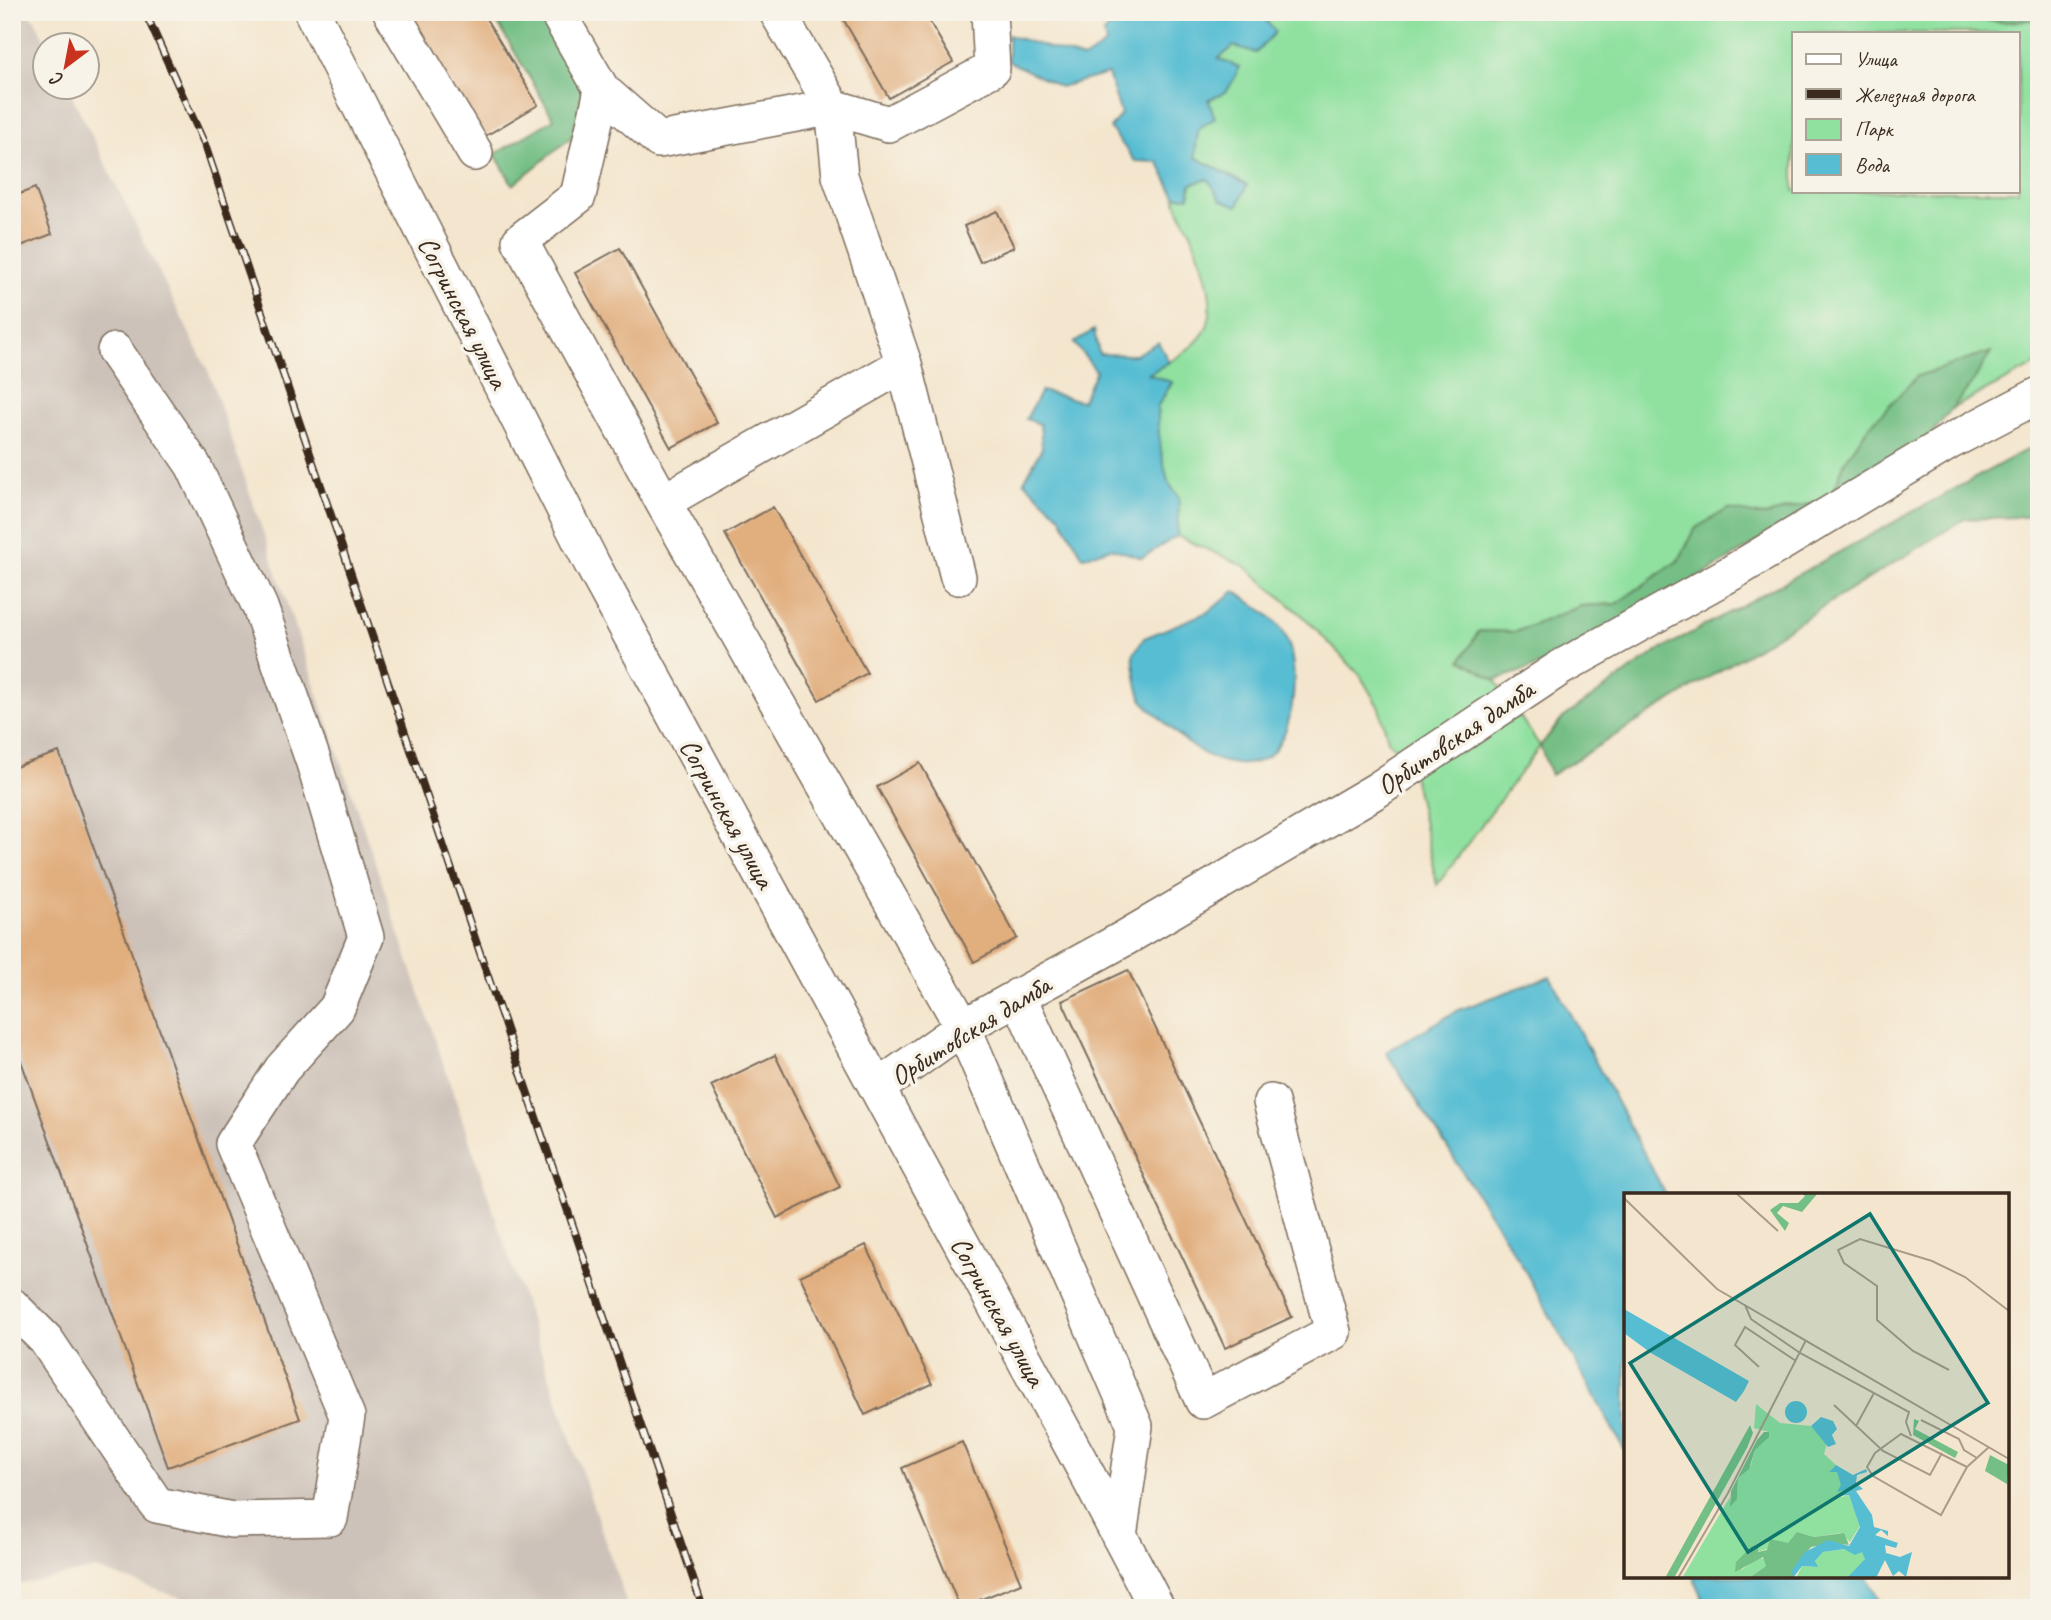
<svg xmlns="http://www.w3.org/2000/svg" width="2051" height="1620" font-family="Caveat,sans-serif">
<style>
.industrial{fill:#cdc2b9}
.green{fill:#90e1a0;stroke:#66865f;stroke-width:2;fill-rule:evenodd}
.forest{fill:#74bf86;stroke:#587452;stroke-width:2}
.water{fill:#56bdd3;stroke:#487478;stroke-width:2}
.building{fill:#e1ae7e}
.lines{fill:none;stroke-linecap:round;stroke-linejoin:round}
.minor-casing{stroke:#7c6c5c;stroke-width:38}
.minor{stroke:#fff;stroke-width:35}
.rail-casing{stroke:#3b2a1e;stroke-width:8}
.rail{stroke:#f7f3e8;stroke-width:5;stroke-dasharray:16;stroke-linecap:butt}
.labels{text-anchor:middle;stroke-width:7;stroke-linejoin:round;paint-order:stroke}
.street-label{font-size:28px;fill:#3b2a1e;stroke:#f7f3e8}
.inset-road{fill:none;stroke:#aa9b88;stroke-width:2}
.view{fill:#0f766e;fill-opacity:0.15;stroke:#0f766e;stroke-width:3.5}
.inset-edge{fill:none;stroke:#3b2a1e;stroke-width:3.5}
</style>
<rect width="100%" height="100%" fill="#f7f3e8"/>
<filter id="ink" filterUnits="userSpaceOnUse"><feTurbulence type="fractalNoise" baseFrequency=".0143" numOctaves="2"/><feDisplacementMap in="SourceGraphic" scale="14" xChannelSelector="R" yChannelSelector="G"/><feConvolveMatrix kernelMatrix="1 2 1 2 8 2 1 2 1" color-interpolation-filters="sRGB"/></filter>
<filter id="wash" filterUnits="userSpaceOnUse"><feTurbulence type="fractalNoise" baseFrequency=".00686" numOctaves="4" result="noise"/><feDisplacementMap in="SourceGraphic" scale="28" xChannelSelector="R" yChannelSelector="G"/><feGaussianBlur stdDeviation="1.57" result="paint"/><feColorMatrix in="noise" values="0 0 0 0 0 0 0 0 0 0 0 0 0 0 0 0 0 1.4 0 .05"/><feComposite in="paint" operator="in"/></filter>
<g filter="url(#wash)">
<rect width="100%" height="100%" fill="#f4e6ce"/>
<path class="industrial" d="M 12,12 L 26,12 L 35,20 L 47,45 L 46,88 L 68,88 L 209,373 L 628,1608 L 211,1608 L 96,1569 L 12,1586 Z"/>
<path class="green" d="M 1213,12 L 1971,12 L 1978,20 L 2006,22 L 2039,19 L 2039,363 L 1949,410 L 1973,382 L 1990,353 L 1893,405 L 1866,430 L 1831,498 L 1763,516 L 1728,510 L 1696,528 L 1679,560 L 1616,604 L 1581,606 L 1516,632 L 1479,631 L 1462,660 L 1495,680 L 1540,746 L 1437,885 L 1410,761 L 1389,743 L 1379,708 L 1360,675 L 1304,617 L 1245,566 L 1177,536 L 1179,498 L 1168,482 L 1159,446 L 1157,407 L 1172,383 L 1147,375 C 1164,365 1187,353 1200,338 C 1223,312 1202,262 1192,235 C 1186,221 1177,211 1175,196 L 1189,197 L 1191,184 L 1209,179 L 1221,200 L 1246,186 L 1194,156 C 1200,110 1206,101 1239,68 L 1218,59 L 1234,46 L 1260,13 L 1228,21 ZM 1794,33 L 2018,33 L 2018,191 L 1794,191 Z"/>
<path class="forest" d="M 491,12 L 542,12 L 584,85 L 574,135 L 513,185 L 495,154 L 554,119 Z
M 1971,12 L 2039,12 L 2039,19 L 2006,22 L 1978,20 Z
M 1991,352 L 1973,382 L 1925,442 L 1565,657 L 1495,680 L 1461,660 L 1479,631 L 1516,632 L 1581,606 L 1616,604 L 1679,560 L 1696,528 L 1728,509 L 1763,516 L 1831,498 L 1844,463 L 1866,430 L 1917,376 Z
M 2039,443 L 2039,516 L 1965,519 L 1551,775 L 1540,746 L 1563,718 L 1658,651 Z"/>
<path class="water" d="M 1123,12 L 1213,12 L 1228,21 L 1260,13 L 1275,32 L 1256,53 L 1234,46 L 1218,59 L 1239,67 C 1232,85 1228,95 1208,99 L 1215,118 L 1198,129 L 1195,157 L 1247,185 L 1238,206 L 1221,200 L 1208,179 L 1191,184 L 1189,197 L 1175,196 L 1158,162 L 1135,161 L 1110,128 L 1121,114 L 1108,74 L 1060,87 L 1008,61 L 1008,35 L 1084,59 L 1106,44 L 1104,33 Z
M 1094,330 L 1099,354 L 1135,355 L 1158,342 L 1169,362 L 1148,374 L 1172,382 L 1157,407 L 1160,446 L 1168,482 L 1179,498 L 1177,536 L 1142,558 L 1111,548 L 1083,557 L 1060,516 L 1024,481 L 1042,448 L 1040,424 L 1026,419 L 1041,391 L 1082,401 L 1096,371 L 1074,343 Z
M 1235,591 C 1252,604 1277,617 1286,637 C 1301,669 1296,751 1256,762 C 1218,773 1183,741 1159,717 C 1153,711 1144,704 1141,697 C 1136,685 1135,668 1133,655 L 1144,638 L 1208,612 Z
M 1550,976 L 1666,1195 L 1626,1195 L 1626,1453 L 1519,1260 L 1386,1052 L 1459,1010 Z
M 1693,1576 L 1866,1576 L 1883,1608 L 1706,1608 Z"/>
<g id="blocks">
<path class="building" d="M 407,12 L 482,12 L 538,105 L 482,138 Z
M 839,12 L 924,12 L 953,62 L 889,98 Z
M 35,188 L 52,234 L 13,249 L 12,197 Z
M 997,211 L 1014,247 L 980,262 L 964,226 Z
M 620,248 L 717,423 L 671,448 L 575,273 Z
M 773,507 L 867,673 L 819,700 L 725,534 Z
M 59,752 L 300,1419 L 168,1467 L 12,1036 L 12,768 Z
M 920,763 L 1017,938 L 974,962 L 877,787 Z
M 1128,970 L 1292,1317 L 1225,1348 L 1062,1001 Z
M 775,1055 L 840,1187 L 777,1218 L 711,1086 Z
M 866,1245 L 932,1384 L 865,1415 L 800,1276 Z
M 962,1442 L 1021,1583 L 960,1608 L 902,1468 Z"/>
</g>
</g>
<g filter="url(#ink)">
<use href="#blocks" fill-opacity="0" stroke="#7c6c5c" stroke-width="2"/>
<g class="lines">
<defs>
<path id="minor" d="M 312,12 L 592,564 L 1088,1476 L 1157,1608
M 391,12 L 475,153
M 557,12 L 602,90 L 659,140 L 833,107 L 889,124 L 992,69 L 989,12
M 777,12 L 833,107 L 840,176 L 904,364 L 958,577
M 602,90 L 578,196 L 520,241 L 663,502 L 963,1027 L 1135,1426 L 1119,1536
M 663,502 L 904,364
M 1018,996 L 1203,1401 L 1333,1332 L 1271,1102
M 877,1088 L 963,1027 L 1125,938 L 1377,790 L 1560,668 L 1733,572 L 1949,442 L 2039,395
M 12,1306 L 46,1340 L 157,1505 L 232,1520 L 330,1518 L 347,1416 L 233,1144 L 282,1069 L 337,1008 L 366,937 L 314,763 L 260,607 L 193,465 L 115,351"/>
</defs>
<use href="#minor" class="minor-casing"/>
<use href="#minor" class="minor"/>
<defs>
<path id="rail" d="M 145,12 L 205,145 L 703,1608"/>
</defs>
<use href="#rail" class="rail-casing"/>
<use href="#rail" class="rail"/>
</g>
</g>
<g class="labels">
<g class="street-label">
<text transform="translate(464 312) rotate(63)" y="10">Согринская улица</text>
<text transform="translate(1455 737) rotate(-34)" y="10">Орбитовская дамба</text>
<text transform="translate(728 813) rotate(61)" y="10">Согринская улица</text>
<text transform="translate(970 1030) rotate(-32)" y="10">Орбитовская дамба</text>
<text transform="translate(999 1311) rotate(61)" y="10">Согринская улица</text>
</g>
</g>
<g transform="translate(1624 1193)">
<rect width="385" height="385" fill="#f4e6ce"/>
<path d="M 132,211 L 156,230 L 187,233 L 203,250 L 200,261 L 212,272 L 205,279 L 213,278 L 222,299 L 217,304 L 225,302 L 236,333 L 226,349 L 217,340 L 190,344 L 176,340 L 164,350 L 133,359 L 132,356 L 117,377 L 134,365 L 143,366 L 142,373 L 125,385 L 58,385 L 106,304 L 106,309 L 113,306 L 114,285 L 127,272 L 131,257 L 145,239 L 130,235 ZM 220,356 L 239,359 L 241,366 L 229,384 L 172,385 L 178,373 L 193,374 L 191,368 L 199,359 Z" fill="#90e1a0"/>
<path d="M 178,0 L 194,0 L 178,19 L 159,13 L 153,20 L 165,30 L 161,38 L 146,17 L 156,10 L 174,10 L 181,3 ZM 290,226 L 295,228 L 291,236 L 334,259 L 331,265 L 289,242 ZM 126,232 L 129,240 L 123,255 L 50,385 L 41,385 ZM 140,239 L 145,239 L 145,244 L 131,257 L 125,276 L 114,285 L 113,306 L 106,314 L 107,298 L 133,247 ZM 366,262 L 385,272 L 383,291 L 361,278 ZM 173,339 L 190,344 L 220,340 L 225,352 L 209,350 L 187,354 L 170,375 L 169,385 L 125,385 L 142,373 L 139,364 L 111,379 L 112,369 L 128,353 L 134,352 L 134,359 L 143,357 L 146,346 L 164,350 Z" fill="#74bf86"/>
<path d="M 0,116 L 125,188 L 120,198 L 112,209 L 27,160 L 0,140 ZM161 219a11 11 0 1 1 22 0a11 11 0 1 1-22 0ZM 197,224 L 209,228 L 213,236 L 208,242 L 212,251 L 204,254 L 187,233 ZM 212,272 L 229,282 L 242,276 L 243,279 L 233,282 L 232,290 L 239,296 L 232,298 L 248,322 L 250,334 L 264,338 L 264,343 L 257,337 L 251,342 L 274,350 L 272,355 L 261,352 L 262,360 L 276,364 L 288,359 L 282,384 L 275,378 L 269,383 L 261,367 L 252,385 L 223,385 L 241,366 L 238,359 L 231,362 L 220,356 L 199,359 L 191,368 L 194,374 L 178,373 L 169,385 L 168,377 L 181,359 L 204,347 L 225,353 L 236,334 L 225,302 L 216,303 L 221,297 L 213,299 L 217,292 L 213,279 L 205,279 Z" fill="#56bdd3"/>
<path class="inset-road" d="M 112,0 L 154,38M 0,5 L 93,96 L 385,266M 121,112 L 127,126 L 176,160 L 285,219 L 282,229 L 287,243M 135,174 L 111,152 L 121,134 L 172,168M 325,177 L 289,158 L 253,127 L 253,93 L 220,70 L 214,57 L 236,46 L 308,68 L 341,84 L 385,118M 210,212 L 259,258 L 306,282 L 318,260M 297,227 L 335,246 L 340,257 L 353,265M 232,233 L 250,200M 343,274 L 277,241 L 251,260 L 243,274 L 249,283 L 317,322 L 343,274 L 365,254M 54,385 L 104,300 L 182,147"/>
<path class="view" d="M 246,21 L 364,210 L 124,359 L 6,170 Z"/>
<rect width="385" height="385" class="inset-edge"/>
</g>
<rect width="2051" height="1620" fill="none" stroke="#f7f3e8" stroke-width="42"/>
<rect x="1792" y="32" width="228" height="161" fill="#f7f3e8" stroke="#aca397" stroke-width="2"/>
<rect x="1806" y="54" width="35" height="10" fill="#ffffff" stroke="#aca397" stroke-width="2"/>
<text x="1855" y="66" font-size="21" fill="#3b2a1e">Улица</text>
<rect x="1806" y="89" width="35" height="10" fill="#3b2a1e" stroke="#aca397" stroke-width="2"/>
<text x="1855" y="102" font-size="21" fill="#3b2a1e">Железная дорога</text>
<rect x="1806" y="119" width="35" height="21" fill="#90e1a0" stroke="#aca397" stroke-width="2"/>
<text x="1855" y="136" font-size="21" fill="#3b2a1e">Парк</text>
<rect x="1806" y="154" width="35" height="21" fill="#56bdd3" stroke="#aca397" stroke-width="2"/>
<text x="1855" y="172" font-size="21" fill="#3b2a1e">Вода</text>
<g transform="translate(66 66) rotate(212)"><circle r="33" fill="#f7f3e8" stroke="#aca397" stroke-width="2"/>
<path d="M0-5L12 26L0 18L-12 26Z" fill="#c8321e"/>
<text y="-10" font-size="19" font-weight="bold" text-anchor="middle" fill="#3b2a1e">С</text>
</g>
</svg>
